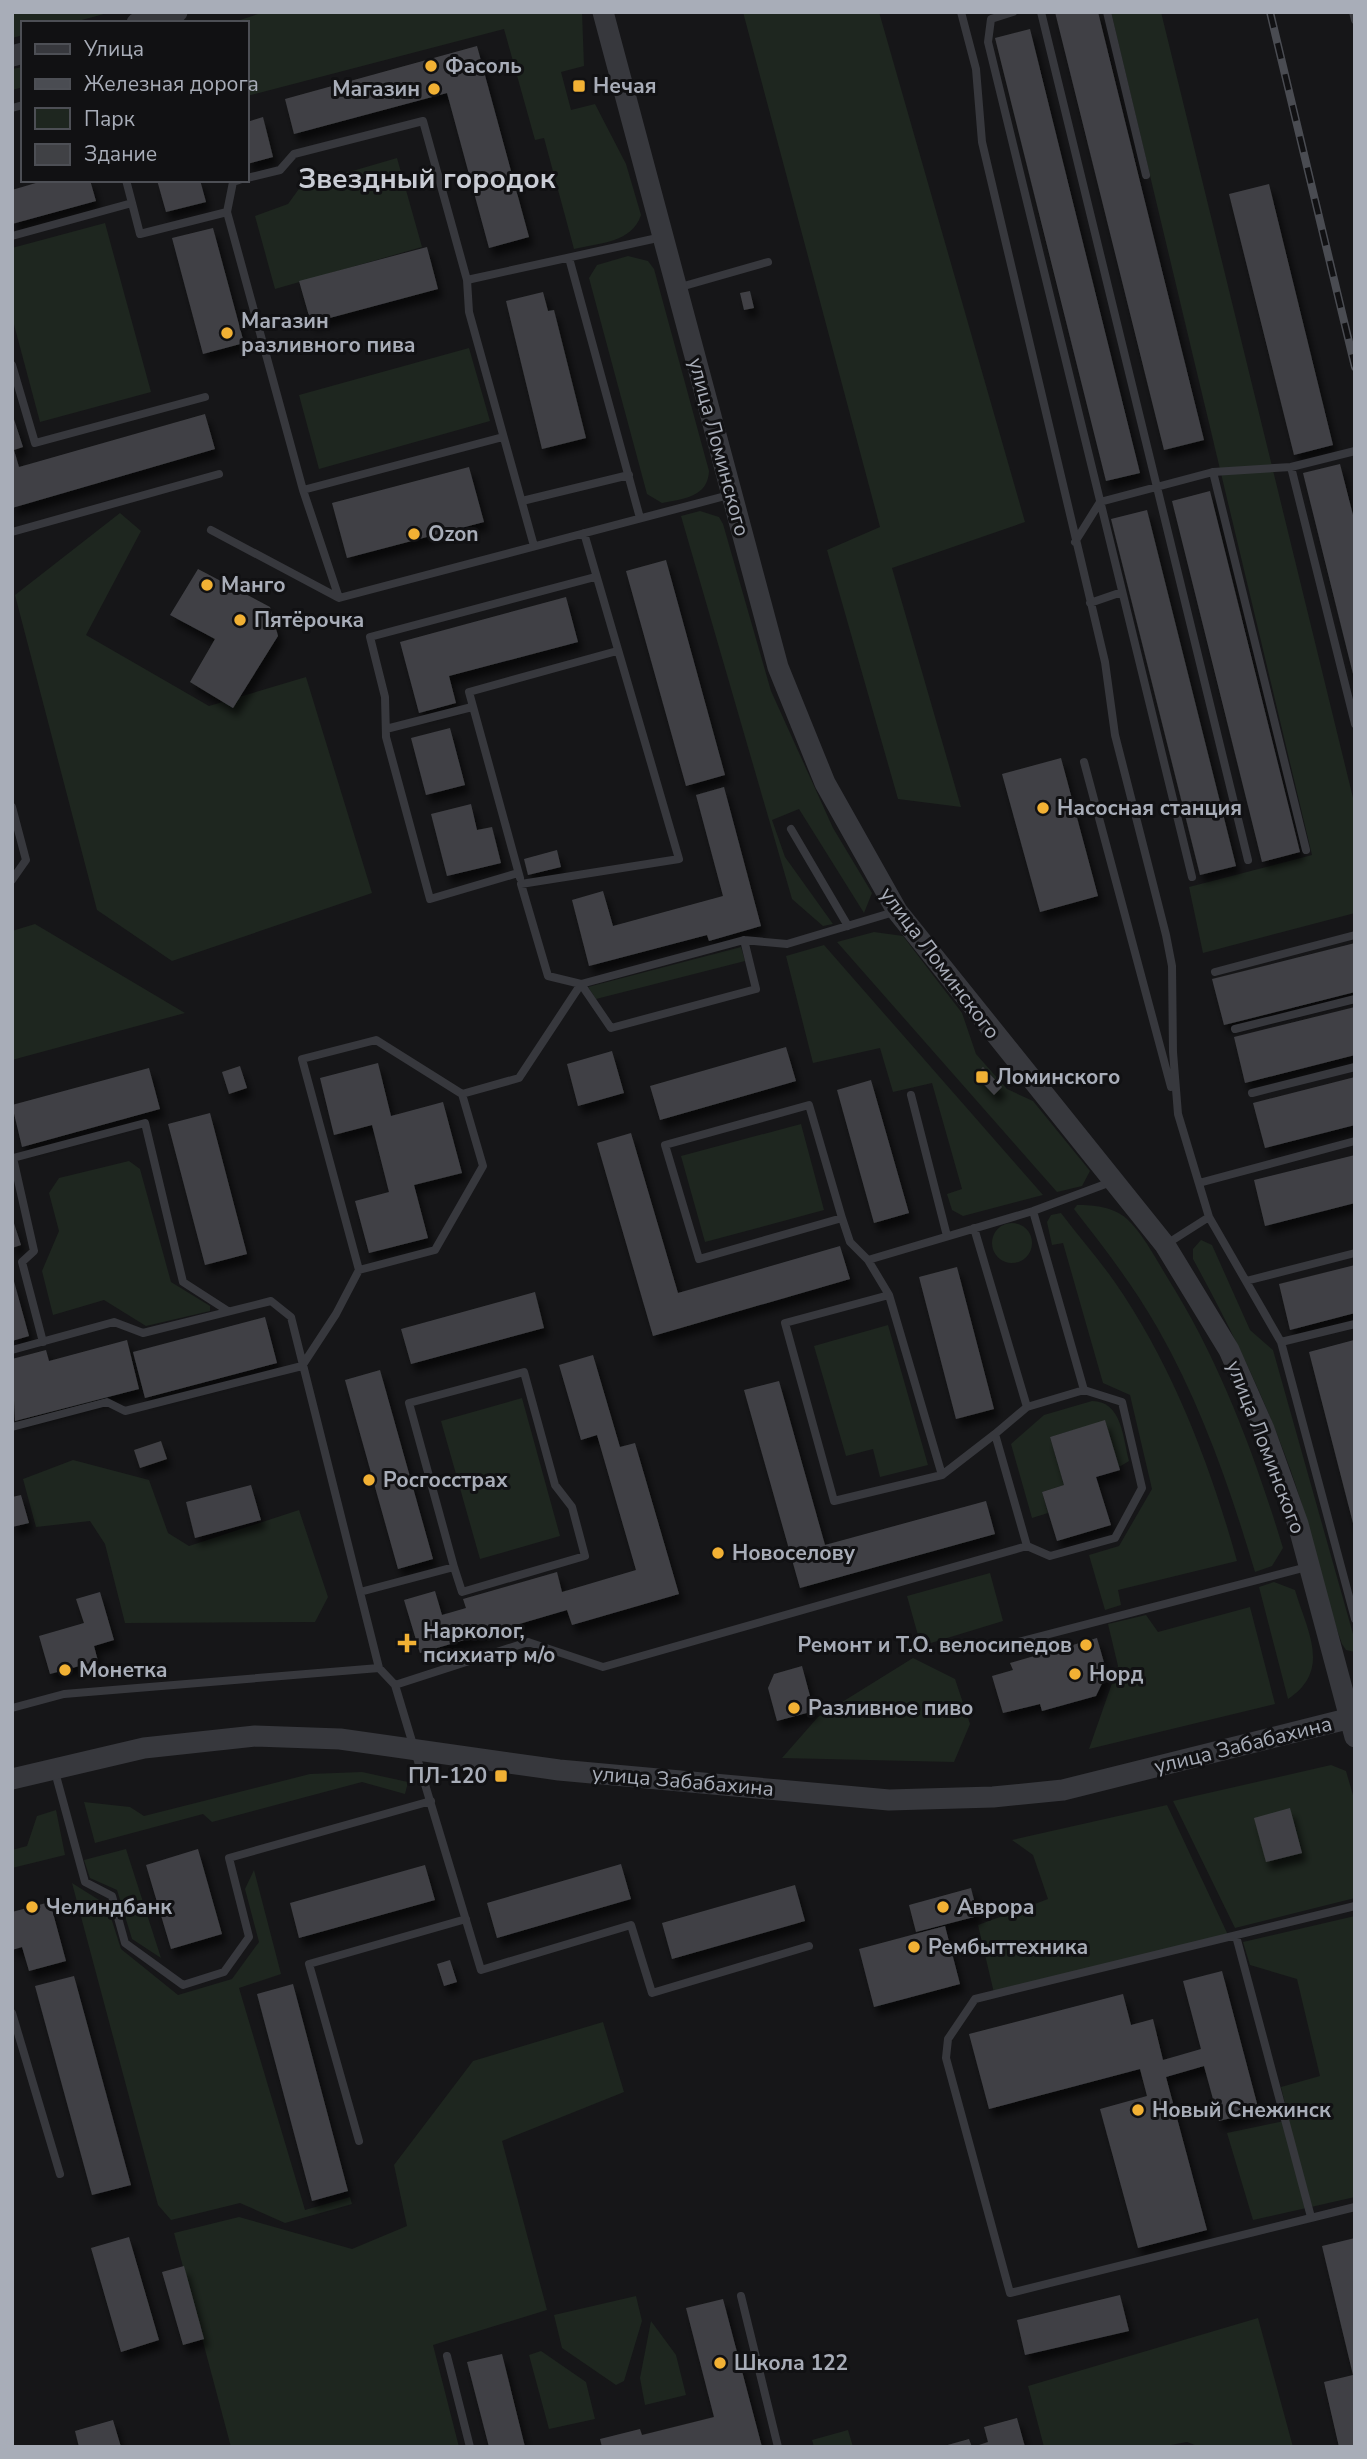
<svg xmlns="http://www.w3.org/2000/svg" width="1367" height="2459" font-family="'Nunito Sans',sans-serif">
<style>
.green{fill:#1e261f}
.building{fill:#404145;filter:url(#shadow)}
.lines{fill:none;stroke-linecap:round;stroke-linejoin:round}
.service{stroke:#37383d;stroke-width:8}
.tertiary{stroke:#37383d;stroke-width:21}
.rail-casing{stroke:#4a4c52;stroke-width:8}
.rail{stroke:#111113;stroke-width:5;stroke-dasharray:16;stroke-linecap:butt}
.poi-dot{fill:#f2b134;stroke:#111113;stroke-width:2.5}
.labels{text-anchor:middle;stroke-width:6;stroke-linejoin:round;paint-order:stroke}
.poi-label{font-size:21px;font-weight:bold;fill:#a8adb8;stroke:#111113;text-anchor:start}
.street-label{font-size:21px;fill:#a8adb8;stroke:#111113}
.district-label{font-size:28px;font-weight:bold;fill:#c9ccd4;stroke:#111113}
</style>
<defs>
<filter id="shadow"><feDropShadow dx="4.5" dy="8" stdDeviation="3.5" flood-color="#0009"/></filter>
</defs>
<rect width="100%" height="100%" fill="#161618"/>
<path class="green" d="M 12,12 L 111,12 L 71,23 L 23,23 L 23,35 L 12,38 Z
M 264,12 L 582,12 L 584,66 L 561,72 L 571,110 L 595,104 L 626,164 L 641,215 C 632,243 599,243 574,249 L 544,138 L 535,140 L 504,29 L 247,96 L 247,23 L 231,23 Z
M 743,12 L 879,12 L 1025,522 L 892,568 L 961,807 L 898,799 L 827,550 L 880,527 Z
M 1111,12 L 1161,12 L 1355,806 L 1355,913 L 1203,953 L 1189,887 L 1312,855 Z
M 23,67 L 23,87 L 12,90 L 12,69 Z
M 397,158 L 422,247 L 275,289 L 255,216 L 288,204 L 301,186 Z
M 105,223 L 151,392 L 40,422 L 12,317 L 12,248 Z
M 628,256 L 648,261 L 654,269 L 709,471 C 708,497 683,499 662,503 L 647,494 L 589,278 L 597,265 Z
M 469,348 L 490,421 L 319,469 L 299,395 Z
M 700,511 L 719,517 L 723,524 L 771,691 L 833,828 L 872,893 L 864,913 L 799,809 L 772,820 L 785,857 L 833,924 L 823,926 L 792,899 L 681,516 Z
M 120,513 L 141,531 L 86,635 L 209,706 L 306,677 L 372,893 L 172,961 L 97,910 L 15,595 Z
M 35,924 L 185,1013 L 12,1060 L 12,931 Z
M 874,932 L 903,936 L 962,1013 L 976,1054 L 1007,1089 L 1033,1101 L 1090,1171 L 1082,1186 L 1057,1192 L 837,942 Z
M 824,945 L 1043,1195 L 963,1216 L 952,1210 L 947,1194 L 962,1189 L 932,1083 L 893,1092 L 880,1048 L 813,1063 L 786,956 Z
M 741,947 L 745,961 L 596,999 L 588,987 Z
M 801,1124 L 824,1210 L 705,1242 L 681,1156 Z
M 129,1161 L 140,1169 L 171,1282 L 210,1306 L 210,1311 L 146,1326 L 104,1300 L 53,1315 L 42,1271 L 59,1231 L 49,1193 L 59,1178 Z
M 1077,1205 C 1094,1205 1114,1207 1127,1219 C 1143,1234 1156,1259 1167,1277 C 1220,1361 1254,1453 1283,1548 L 1272,1566 L 1255,1572 C 1230,1488 1201,1404 1157,1327 C 1134,1287 1106,1250 1077,1213 L 1074,1209 Z
M 1061,1213 C 1078,1236 1098,1258 1114,1281 C 1172,1364 1210,1464 1237,1561 L 1118,1590 L 1121,1605 L 1105,1610 L 1089,1555 L 1119,1546 L 1152,1489 L 1130,1395 L 1103,1383 L 1063,1243 L 1052,1245 L 1047,1222 L 1051,1215 Z
M992 1243a20 20 0 1 1 40 0a20 20 0 1 1-40 0Z
M 1201,1240 L 1212,1245 L 1250,1330 L 1273,1350 L 1355,1641 L 1355,1652 L 1346,1650 L 1342,1644 C 1324,1594 1314,1540 1297,1489 C 1270,1408 1234,1334 1193,1259 L 1193,1249 Z
M 888,1325 L 928,1465 L 880,1477 L 873,1449 L 846,1456 L 814,1346 Z
M 522,1398 L 560,1536 L 480,1559 L 441,1421 Z
M 1092,1401 C 1122,1401 1123,1438 1129,1461 L 1119,1467 L 1105,1421 L 1050,1437 L 1064,1485 L 1042,1492 L 1048,1513 L 1032,1518 L 1011,1444 L 1044,1415 Z
M 73,1460 L 149,1480 L 168,1533 L 189,1546 L 299,1510 L 328,1597 L 315,1622 L 125,1623 L 105,1544 L 90,1521 L 36,1527 L 23,1479 Z
M 990,1573 L 1003,1621 L 921,1646 L 907,1596 Z
M 1274,1582 L 1295,1590 C 1307,1631 1332,1670 1288,1699 L 1259,1587 Z
M 1250,1607 L 1275,1704 L 1089,1749 L 1118,1666 L 1108,1624 L 1146,1615 L 1158,1632 Z
M 913,1658 L 955,1679 L 970,1724 L 954,1762 L 782,1758 L 818,1717 Z
M 1331,1765 L 1346,1771 L 1355,1802 L 1355,1898 L 1235,1928 L 1173,1801 Z
M 362,1772 L 408,1782 L 405,1794 L 362,1782 L 212,1822 L 203,1814 L 95,1843 L 84,1802 L 130,1807 L 144,1816 L 310,1774 Z
M 1167,1805 L 1228,1935 L 994,1993 L 978,1925 L 1048,1899 L 1033,1855 L 1012,1840 Z
M 56,1810 L 65,1855 L 12,1868 L 12,1850 L 27,1846 L 37,1816 Z
M 126,1849 L 161,1958 L 132,1939 L 117,1890 L 90,1878 L 84,1860 Z
M 254,1870 L 281,1974 L 239,1988 L 305,2210 L 350,2197 L 352,2204 L 285,2223 L 240,2203 L 171,2220 L 158,2205 L 72,1883 L 107,1905 L 121,1949 L 178,1995 L 232,1979 L 259,1942 L 245,1889 Z
M 1355,1916 L 1355,2197 L 1253,2220 L 1227,2133 L 1289,2120 L 1281,2087 L 1320,2076 L 1297,1979 L 1250,1965 L 1243,1942 Z
M 603,2022 L 624,2092 L 502,2141 L 547,2310 L 433,2345 L 459,2447 L 231,2447 L 174,2233 L 239,2217 L 352,2249 L 407,2226 L 394,2165 L 473,2061 Z
M 636,2296 L 642,2321 L 624,2381 L 616,2385 L 562,2348 L 554,2315 Z
M 1258,2318 L 1293,2447 L 1200,2447 L 1187,2442 L 1160,2447 L 1044,2447 L 1028,2386 Z
M 651,2321 L 676,2355 L 686,2395 L 645,2405 L 640,2378 Z
M 541,2351 L 586,2382 L 595,2419 L 549,2429 L 529,2355 Z
M 848,2430 L 853,2447 L 814,2447 L 812,2440 Z"/>
<path class="building" d="M 1055,12 L 1098,12 L 1204,440 L 1164,450 Z
M 1030,29 L 1140,473 L 1106,481 L 995,38 Z
M 477,46 L 529,237 L 489,248 L 447,93 L 294,134 L 285,99 Z
M 263,117 L 273,157 L 247,164 L 247,122 Z
M 46,180 L 90,180 L 96,201 L 12,224 L 12,190 Z
M 157,180 L 200,180 L 206,202 L 166,212 Z
M 1269,184 L 1333,445 L 1294,455 L 1229,194 Z
M 213,228 L 244,343 L 203,354 L 172,238 Z
M 427,247 L 438,289 L 311,323 L 299,281 Z
M 750,291 L 754,308 L 744,310 L 740,293 Z
M 543,292 L 548,311 L 554,310 L 586,438 L 542,449 L 506,301 Z
M 12,413 L 23,447 L 14,450 L 19,467 L 205,414 L 215,449 L 12,508 Z
M 1340,464 L 1355,523 L 1354,678 L 1303,473 Z
M 469,467 L 484,522 L 347,558 L 332,503 Z
M 1210,491 L 1300,852 L 1262,862 L 1172,501 Z
M 1147,510 L 1236,866 L 1200,875 L 1111,519 Z
M 666,560 L 725,775 L 686,786 L 626,571 Z
M 198,569 L 270,607 L 278,636 L 233,708 L 190,682 L 215,639 L 170,615 Z
M 566,597 L 578,642 L 449,676 L 456,703 L 419,713 L 400,642 Z
M 450,728 L 465,785 L 426,795 L 411,738 Z
M 1061,758 L 1098,896 L 1040,912 L 1002,774 Z
M 724,787 L 761,926 L 709,941 L 707,935 L 589,966 L 572,900 L 603,891 L 613,926 L 723,896 L 696,795 Z
M 471,804 L 477,830 L 492,827 L 501,863 L 447,876 L 431,814 Z
M 557,850 L 561,867 L 528,875 L 524,859 Z
M 1355,943 L 1355,992 L 1224,1025 L 1212,979 Z
M 1355,1007 L 1355,1055 L 1245,1083 L 1234,1037 Z
M 786,1047 L 796,1081 L 660,1120 L 650,1086 Z
M 612,1051 L 624,1093 L 578,1106 L 567,1064 Z
M 378,1063 L 391,1116 L 443,1102 L 462,1173 L 414,1185 L 428,1238 L 369,1253 L 355,1201 L 389,1192 L 372,1125 L 334,1135 L 320,1078 Z
M 240,1066 L 247,1088 L 229,1094 L 222,1072 Z
M 983,1067 L 1002,1087 L 994,1095 L 975,1075 Z
M 149,1068 L 160,1109 L 22,1147 L 12,1105 Z
M 1355,1077 L 1355,1125 L 1265,1148 L 1253,1103 Z
M 871,1080 L 909,1213 L 874,1223 L 837,1090 Z
M 210,1113 L 247,1254 L 205,1265 L 168,1124 Z
M 631,1133 L 678,1293 L 840,1246 L 850,1279 L 653,1336 L 597,1143 Z
M 1355,1155 L 1355,1203 L 1265,1226 L 1254,1180 Z
M 12,1217 L 21,1245 L 12,1248 Z
M 1355,1265 L 1355,1313 L 1290,1330 L 1279,1284 Z
M 957,1267 L 994,1409 L 956,1419 L 919,1277 Z
M 12,1274 L 29,1336 L 12,1341 Z
M 535,1292 L 544,1328 L 411,1364 L 401,1329 Z
M 265,1317 L 277,1363 L 145,1398 L 133,1352 Z
M 127,1340 L 139,1389 L 15,1421 L 12,1359 L 46,1350 L 49,1361 Z
M 1354,1340 L 1355,1527 L 1354,1527 L 1309,1352 Z
M 593,1355 L 620,1447 L 635,1443 L 679,1594 L 572,1625 L 567,1610 L 420,1653 L 404,1600 L 435,1591 L 442,1615 L 466,1608 L 463,1599 L 557,1572 L 562,1592 L 636,1570 L 597,1435 L 581,1440 L 559,1365 Z
M 380,1370 L 433,1559 L 398,1569 L 345,1380 Z
M 779,1381 L 825,1545 L 986,1501 L 995,1534 L 800,1588 L 744,1390 Z
M 1105,1420 L 1120,1470 L 1096,1477 L 1111,1525 L 1057,1541 L 1042,1492 L 1064,1485 L 1050,1437 Z
M 161,1441 L 167,1459 L 140,1468 L 134,1450 Z
M 251,1485 L 261,1520 L 195,1538 L 186,1502 Z
M 21,1495 L 29,1523 L 12,1527 L 12,1497 Z
M 100,1592 L 114,1640 L 94,1646 L 98,1661 L 50,1674 L 39,1636 L 84,1623 L 76,1599 Z
M 1097,1638 L 1107,1673 L 1096,1696 L 1042,1711 L 1040,1704 L 1003,1713 L 992,1676 L 1013,1670 L 1010,1663 Z
M 802,1666 L 814,1711 L 777,1721 L 768,1688 L 774,1674 Z
M 1290,1808 L 1302,1853 L 1266,1862 L 1254,1818 Z
M 198,1849 L 222,1934 L 171,1949 L 146,1865 Z
M 621,1864 L 631,1899 L 497,1938 L 487,1903 Z
M 425,1865 L 435,1900 L 299,1938 L 290,1903 Z
M 795,1885 L 805,1921 L 672,1959 L 662,1923 Z
M 971,1888 L 978,1916 L 916,1932 L 909,1905 Z
M 50,1902 L 66,1961 L 29,1971 L 22,1947 L 12,1950 L 12,1912 Z
M 945,1926 L 960,1984 L 874,2007 L 859,1949 Z
M 450,1960 L 457,1982 L 444,1986 L 437,1964 Z
M 1222,1971 L 1259,2111 L 1219,2121 L 1204,2066 L 1166,2077 L 1207,2230 L 1138,2248 L 1100,2109 L 1147,2096 L 1140,2069 L 989,2109 L 969,2034 L 1123,1994 L 1131,2025 L 1153,2019 L 1163,2060 L 1201,2049 L 1183,1981 Z
M 74,1976 L 131,2185 L 92,2195 L 35,1986 Z
M 293,1984 L 348,2191 L 312,2201 L 257,1994 Z
M 129,2237 L 159,2340 L 121,2352 L 91,2248 Z
M 1355,2238 L 1355,2447 L 1339,2447 L 1324,2382 L 1353,2375 L 1322,2246 Z
M 184,2266 L 204,2339 L 183,2345 L 162,2272 Z
M 1120,2295 L 1129,2331 L 1025,2355 L 1017,2320 Z
M 723,2299 L 762,2447 L 602,2447 L 600,2439 L 640,2429 L 642,2435 L 714,2417 L 686,2308 Z
M 502,2354 L 525,2447 L 489,2447 L 467,2362 Z
M 1017,2418 L 1025,2447 L 973,2447 L 988,2442 L 984,2427 Z
M 113,2420 L 121,2447 L 79,2447 L 75,2431 Z
M 969,2439 L 972,2447 L 944,2447 L 944,2446 Z"/>
<g class="lines">
<path class="service" d="M 961,12 L 976,69 L 982,142 L 1105,662 L 1115,735 L 1166,935 L 1172,966 L 1173,1052 L 1178,1114 L 1209,1217 L 1281,1342 L 1355,1619
M 1013,12 L 991,19 L 988,42 L 1192,877
M 1041,12 L 1248,860
M 1107,12 L 1146,175
M 1353,12 L 1355,20
M 12,108 L 23,105
M 247,178 L 280,170 L 294,154 L 423,121 L 467,280 L 469,312 L 534,546
M 239,180 L 233,182 L 227,212 L 303,490 L 339,598
M 132,203 L 140,234 L 227,212
M 12,236 L 132,203 L 126,180
M 569,258 L 640,518
M 467,280 L 662,237
M 677,288 L 768,262
M 12,365 L 35,443 L 205,397
M 1291,467 L 1355,724
M 1213,472 L 1291,467 L 1355,451
M 303,490 L 503,437
M 522,501 L 629,475
M 211,530 L 339,598 L 729,495
M 12,532 L 219,474
M 584,533 L 679,859 L 521,884 L 548,976 L 581,984 L 744,940 L 787,944 L 894,912
M 1075,542 L 1100,502 L 1213,472 L 1306,850
M 1090,603 L 1122,592
M 386,729 L 472,707
M 1084,762 L 1171,1087
M 12,807 L 26,860 L 12,880
M 791,829 L 848,926
M 518,873 L 430,899 L 386,737 L 385,697 L 370,637 L 595,577
M 520,878 L 469,692 L 617,651
M 1215,972 L 1355,935
M 1235,1029 L 1355,999
M 1252,1093 L 1355,1067
M 462,1094 L 519,1078 L 581,984 L 611,1028 L 756,989 L 744,940
M 911,1095 L 947,1236
M 1199,1183 L 1355,1141
M 842,1218 L 809,1105 L 665,1145 L 699,1259 L 842,1218 L 850,1242 L 868,1260 L 1033,1211 L 1111,1182
M 974,1228 L 1027,1407 L 995,1434 L 1027,1546 L 1050,1556 L 1115,1538 L 1142,1488 L 1122,1402 L 1084,1390 L 1033,1211
M 1165,1245 L 1209,1217
M 868,1260 L 889,1295 L 942,1475 L 995,1434
M 1246,1281 L 1355,1253
M 889,1295 L 785,1323 L 834,1501 L 942,1475
M 43,1342 L 22,1262 L 34,1251 L 13,1158 L 145,1123 L 183,1282 L 228,1311
M 1281,1342 L 1355,1324
M 12,1350 L 114,1322 L 143,1333 L 271,1301 L 291,1317 L 379,1668 L 395,1685 L 481,1970 L 631,1925 L 652,1993 L 809,1946
M 1027,1407 L 1084,1390
M 12,1427 L 107,1402 L 125,1411 L 302,1366 L 336,1314 L 359,1270 L 302,1059 L 376,1040 L 462,1094 L 483,1166 L 435,1250 L 359,1270
M 360,1592 L 454,1567 L 462,1592 L 585,1556 L 572,1507 L 555,1485 L 524,1372 L 409,1403 L 454,1567
M 999,1647 L 1307,1567
M 395,1685 L 528,1642 L 603,1667 L 1027,1546
M 12,1708 L 64,1694 L 379,1668
M 55,1772 L 85,1882 L 112,1896 L 125,1943 L 183,1985 L 224,1972 L 249,1937 L 229,1858 L 431,1801
M 1355,1906 L 975,1999 L 948,2039 L 946,2058 L 1010,2293 L 1355,2207
M 1236,1936 L 1311,2217
M 12,2013 L 60,2174
M 359,2141 L 309,1964 L 466,1919
M 741,2296 L 778,2447
M 447,2356 L 470,2447"/>
<path class="tertiary" d="M 603,12 L 778,667 L 825,783 L 897,911 L 1165,1245 L 1229,1350 L 1264,1429 L 1298,1524 L 1355,1737
M 137,23 L 177,12
M 12,56 L 23,53
M 12,1779 L 144,1748 L 255,1736 L 340,1739 L 559,1770 L 889,1800 L 993,1797 L 1063,1790 L 1355,1717"/>
<defs>
<path id="rail" d="M 1270,12 L 1355,367"/>
</defs>
<use href="#rail" class="rail-casing"/>
<use href="#rail" class="rail"/>
</g>
<g class="poi-dot">
<circle cx="431" cy="66" r="7"/>
<rect x="572" y="79" width="14" height="14" rx="3.5"/>
<circle cx="434" cy="89" r="7"/>
<circle cx="227" cy="333" r="7"/>
<circle cx="414" cy="534" r="7"/>
<circle cx="207" cy="585" r="7"/>
<circle cx="240" cy="620" r="7"/>
<circle cx="1043" cy="808" r="7"/>
<rect x="975" y="1070" width="14" height="14" rx="3.5"/>
<circle cx="369" cy="1480" r="7"/>
<circle cx="718" cy="1553" r="7"/>
<path d="M403.5 1632.5h7v7h7v7h-7v7h-7v-7h-7v-7h7z"/>
<circle cx="1086" cy="1645" r="7"/>
<circle cx="65" cy="1670" r="7"/>
<circle cx="1075" cy="1674" r="7"/>
<circle cx="794" cy="1708" r="7"/>
<rect x="494" y="1769" width="14" height="14" rx="3.5"/>
<circle cx="32" cy="1907" r="7"/>
<circle cx="943" cy="1907" r="7"/>
<circle cx="914" cy="1947" r="7"/>
<circle cx="1138" cy="2110" r="7"/>
<circle cx="720" cy="2363" r="7"/>
</g>
<g class="labels">
<g class="poi-label">
<text x="445" y="73">Фасоль</text>
<text x="593" y="93">Нечая</text>
<text x="420" y="96" text-anchor="end">Магазин</text>
<text x="241" y="328">Магазин<tspan x="241" dy="24">разливного пива</tspan></text>
<text x="428" y="541">Ozon</text>
<text x="221" y="592">Манго</text>
<text x="254" y="627">Пятёрочка</text>
<text x="1057" y="815">Насосная станция</text>
<text x="996" y="1084">Ломинского</text>
<text x="383" y="1487">Росгосстрах</text>
<text x="732" y="1560">Новоселову</text>
<text x="423" y="1638">Нарколог,<tspan x="423" dy="24">психиатр м/о</tspan></text>
<text x="1072" y="1652" text-anchor="end">Ремонт и Т.О. велосипедов</text>
<text x="79" y="1677">Монетка</text>
<text x="1089" y="1681">Норд</text>
<text x="808" y="1715">Разливное пиво</text>
<text x="487" y="1783" text-anchor="end">ПЛ-120</text>
<text x="46" y="1914">Челиндбанк</text>
<text x="957" y="1914">Аврора</text>
<text x="928" y="1954">Рембыттехника</text>
<text x="1152" y="2117">Новый Снежинск</text>
<text x="734" y="2370">Школа 122</text>
</g>
<g class="street-label">
<text transform="translate(719 447) rotate(75)" y="7">улица Ломинского</text>
<text transform="translate(940 963) rotate(53)" y="7">улица Ломинского</text>
<text transform="translate(1266 1447) rotate(69)" y="7">улица Ломинского</text>
<text transform="translate(1243 1745) rotate(-14)" y="7">улица Забабахина</text>
<text transform="translate(683 1781) rotate(5)" y="7">улица Забабахина</text>
</g>
<g class="district-label">
<text x="427" y="188">Звездный городок</text>
</g>
</g>
<rect width="1367" height="2459" fill="none" stroke="#a8adb8" stroke-width="28"/>
<rect x="21" y="21" width="228" height="161" fill="#111113" stroke="#4d4f55" stroke-width="2"/>
<rect x="35" y="44" width="35" height="10" fill="#37383d" stroke="#4d4f55" stroke-width="2"/>
<text x="84" y="56" font-size="21" fill="#a8adb8">Улица</text>
<rect x="35" y="79" width="35" height="10" fill="#4a4c52" stroke="#4d4f55" stroke-width="2"/>
<text x="84" y="91" font-size="21" fill="#a8adb8">Железная дорога</text>
<rect x="35" y="108" width="35" height="21" fill="#1e261f" stroke="#4d4f55" stroke-width="2"/>
<text x="84" y="126" font-size="21" fill="#a8adb8">Парк</text>
<rect x="35" y="144" width="35" height="21" fill="#404145" stroke="#4d4f55" stroke-width="2"/>
<text x="84" y="161" font-size="21" fill="#a8adb8">Здание</text>
</svg>
